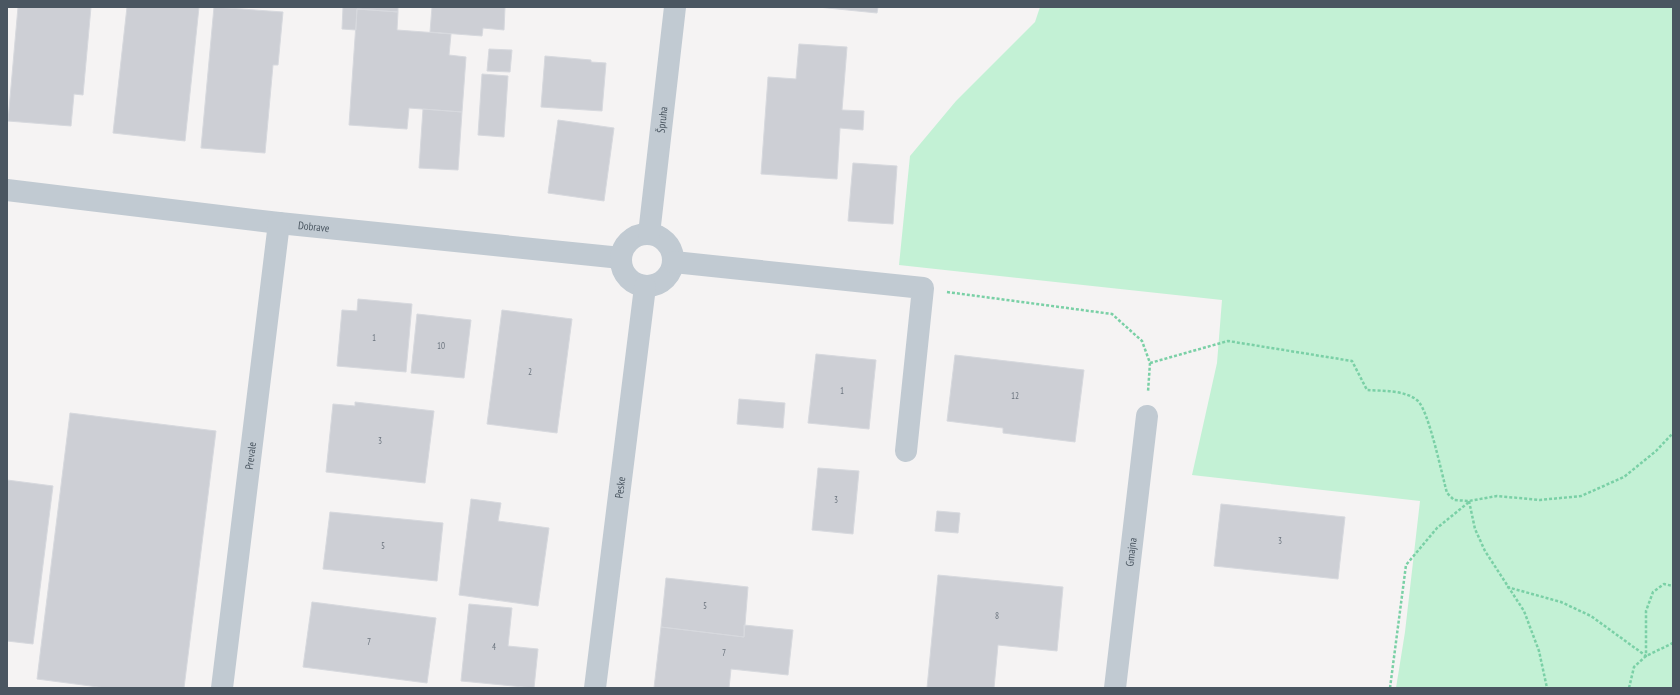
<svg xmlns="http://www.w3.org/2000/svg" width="1680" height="695" font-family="'PT Sans Narrow',sans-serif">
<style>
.green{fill:#c3f1d5}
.building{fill:#cdcfd5;stroke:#d7d9de}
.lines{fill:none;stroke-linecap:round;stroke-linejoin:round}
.path{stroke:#7ad0a6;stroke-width:2.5;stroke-dasharray:3 2;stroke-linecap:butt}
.minor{stroke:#c1cad2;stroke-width:22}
.labels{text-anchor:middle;stroke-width:3.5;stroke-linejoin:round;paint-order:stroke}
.number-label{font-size:9px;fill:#6b747e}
.street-label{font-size:11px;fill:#4a5661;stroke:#fff}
</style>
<rect width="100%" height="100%" fill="#f5f3f3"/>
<path class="green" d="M 1040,7 L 1673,7 L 1673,688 L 1396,688 L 1405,632 L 1420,501 L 1192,475 L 1217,363 L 1222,300 L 899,265 L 910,156 L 956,101 L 1035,22 Z"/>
<path class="building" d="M 18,7 L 91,7 L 83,95 L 74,94 L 71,126 L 8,121 Z
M 127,7 L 199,7 L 185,141 L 113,133 Z
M 214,7 L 283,12 L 278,65 L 273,65 L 265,153 L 201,148 Z
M 343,7 L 398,7 L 398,12 L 357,9 L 356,30 L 342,29 Z
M 432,7 L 505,7 L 504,30 L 483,28 L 482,36 L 430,32 Z
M 818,7 L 878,7 L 877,13 Z
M 357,9 L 398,12 L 397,30 L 451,34 L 449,55 L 466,57 L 462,112 L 409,108 L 407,129 L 349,125 Z
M 799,44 L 847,47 L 842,110 L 864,111 L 863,130 L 840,128 L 837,179 L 761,174 L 768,77 L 796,79 Z
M 489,49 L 512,50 L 510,72 L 487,71 Z
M 545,56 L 591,60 L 591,62 L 606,63 L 602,111 L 541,107 Z
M 482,74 L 508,76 L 504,137 L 478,135 Z
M 423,109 L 462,112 L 458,170 L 419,168 Z
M 558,120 L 614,128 L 604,201 L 548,193 Z
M 853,163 L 897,166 L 893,224 L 848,221 Z
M 358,299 L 412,304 L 406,372 L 337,366 L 342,310 L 357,311 Z
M 502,310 L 572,319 L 557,433 L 487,424 Z
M 417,314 L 471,320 L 464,378 L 411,373 Z
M 816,354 L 876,360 L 869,429 L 808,423 Z
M 955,355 L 1084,370 L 1075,442 L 1003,433 L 1003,428 L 947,421 Z
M 739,399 L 785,403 L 783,428 L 737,424 Z
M 355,402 L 434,411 L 425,483 L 326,472 L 333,404 L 355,406 Z
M 70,413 L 216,431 L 184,688 L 106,688 L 37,679 Z
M 818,468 L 859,471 L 853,534 L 812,530 Z
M 7,480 L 53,486 L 33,644 L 7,641 Z
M 471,499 L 501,503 L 498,521 L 549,528 L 538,606 L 459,595 Z
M 1221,504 L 1345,517 L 1338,579 L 1214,566 Z
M 937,511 L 960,513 L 958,533 L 935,531 Z
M 330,512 L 443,523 L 437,581 L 323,569 Z
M 938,575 L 1063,587 L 1057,651 L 998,645 L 994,688 L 927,688 Z
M 666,578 L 748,587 L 744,637 L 661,627 Z
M 312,602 L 436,618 L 427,683 L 303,667 Z
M 469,604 L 512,608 L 508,646 L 538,649 L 534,688 L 461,681 Z
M 744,625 L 793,630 L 788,675 L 731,669 L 729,688 L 654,688 L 661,627 L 744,637 Z"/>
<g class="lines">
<path class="path" d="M 947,292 L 1112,314 L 1142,341 L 1150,363 L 1148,392
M 1150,363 L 1228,341 L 1352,361 L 1367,390 C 1383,391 1406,390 1418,401 C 1429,412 1442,475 1447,493 L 1454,500 L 1469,501 L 1497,496 L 1540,500 L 1581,496 L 1624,477 L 1656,451 L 1673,433
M 1469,501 L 1475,529 L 1485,551 L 1524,611 L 1539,651 L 1547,688
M 1507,587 L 1561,602 L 1591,616 L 1646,656 L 1646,611 L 1653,592 L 1664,584 L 1673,586
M 1390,688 L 1406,565 L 1437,528 L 1469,502
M 1629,688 L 1634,667 L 1646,656 L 1673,643"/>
<g class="minor">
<path id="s1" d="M 7,190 L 279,223 L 621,258"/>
<circle cx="647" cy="260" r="26"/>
<path id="s2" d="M 649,234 L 675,7"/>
<path d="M 674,262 L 923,288 L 906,451"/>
<path id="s3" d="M 222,688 L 279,223"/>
<path id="s4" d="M 595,688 L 645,287"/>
<path id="s5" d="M 1115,688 L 1147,416"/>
</g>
</g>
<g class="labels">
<g class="number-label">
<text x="374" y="341">1</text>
<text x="441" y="349">10</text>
<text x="530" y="375">2</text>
<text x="842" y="394">1</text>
<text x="1015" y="399">12</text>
<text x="380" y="444">3</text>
<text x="836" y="503">3</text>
<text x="1280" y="544">3</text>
<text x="383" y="549">5</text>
<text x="705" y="609">5</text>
<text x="997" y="619">8</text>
<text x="369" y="645">7</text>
<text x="494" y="650">4</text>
<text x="724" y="656">7</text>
</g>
<g class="street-label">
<text dy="4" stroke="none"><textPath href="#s2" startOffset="115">Špruha</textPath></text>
<text dy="4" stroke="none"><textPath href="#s1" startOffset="309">Dobrave</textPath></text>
<text dy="4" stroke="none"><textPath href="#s3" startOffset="234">Prevale</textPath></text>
<text dy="4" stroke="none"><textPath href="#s4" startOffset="202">Peske</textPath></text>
<text dy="4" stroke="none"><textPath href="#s5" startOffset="137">Gmajna</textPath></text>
</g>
</g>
<rect width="1680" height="695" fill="none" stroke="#4a5661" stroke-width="16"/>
</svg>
